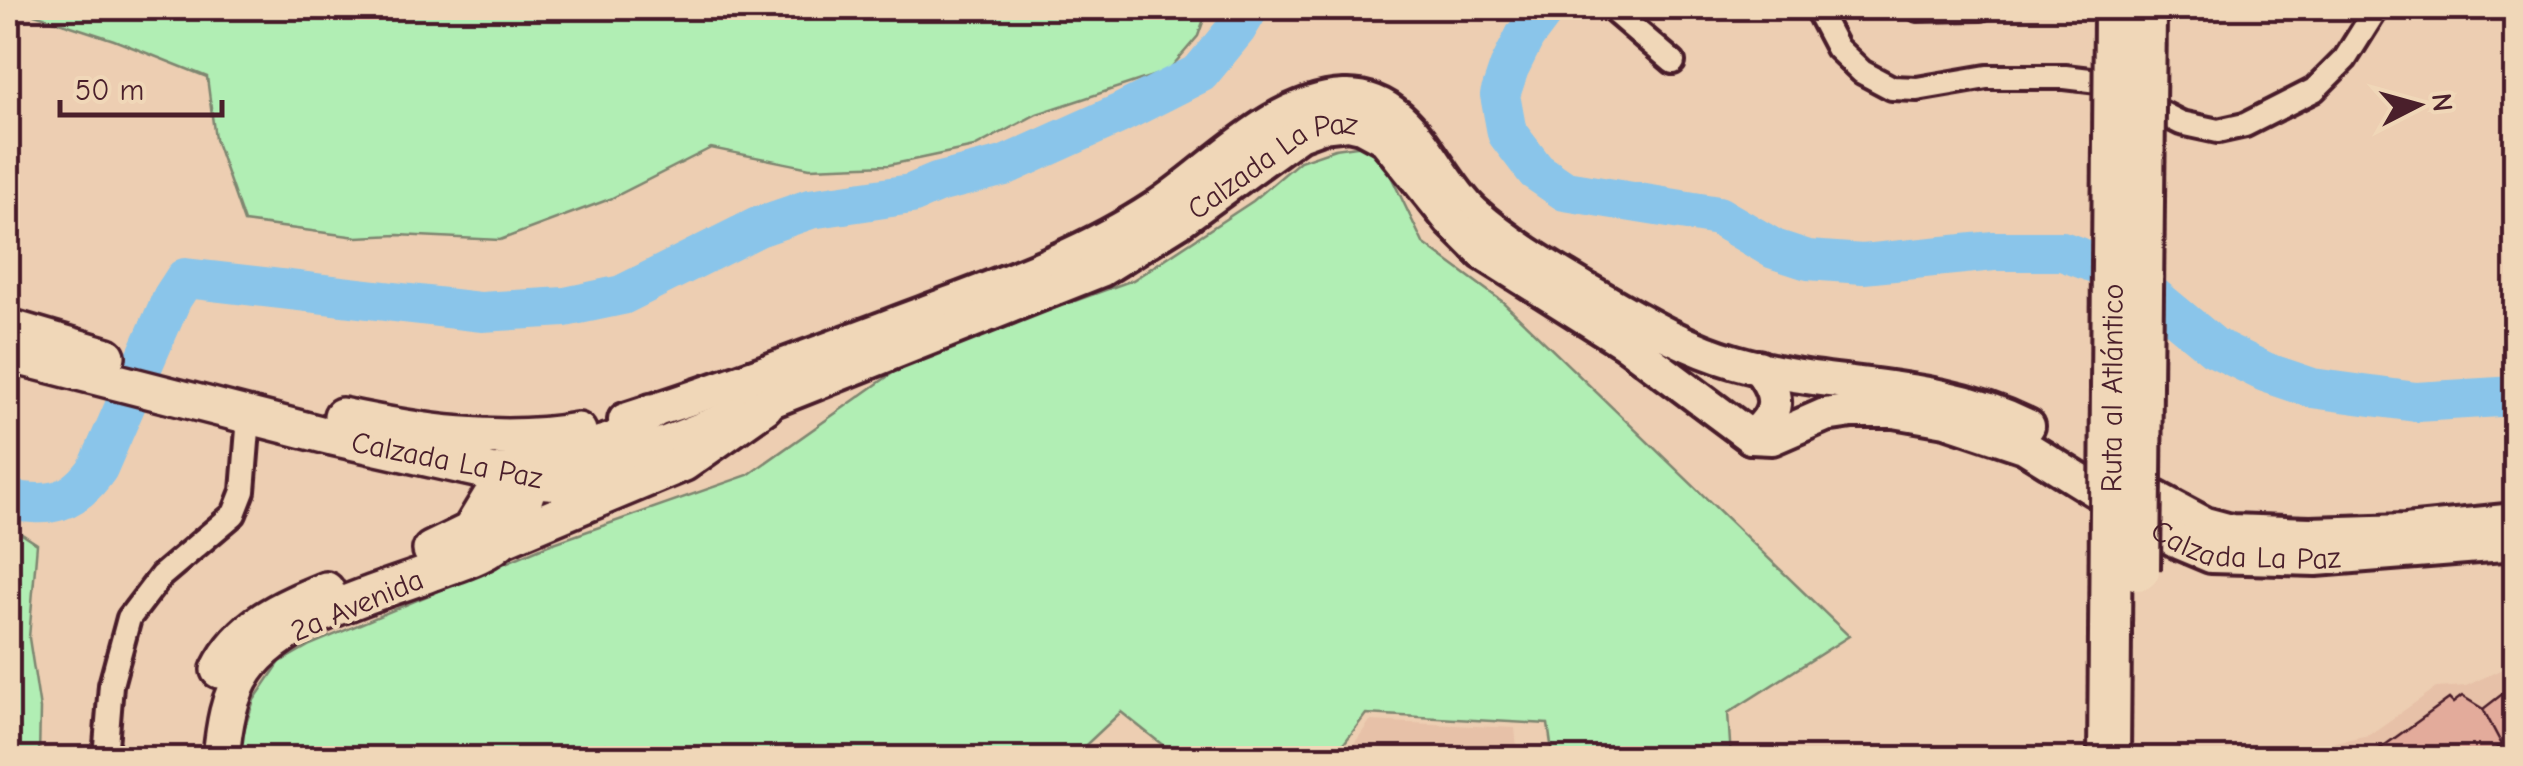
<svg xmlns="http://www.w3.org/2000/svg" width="2523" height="766" font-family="'Comic Neue',sans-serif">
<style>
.built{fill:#e7c1a8}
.green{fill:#b1eeb4;stroke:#7e8670;stroke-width:2.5}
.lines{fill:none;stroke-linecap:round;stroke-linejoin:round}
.river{stroke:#8ac5ea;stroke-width:40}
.building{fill:#e3ab9b;stroke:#4a1f2b;stroke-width:2.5}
.street-casing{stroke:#4a1f2b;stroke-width:30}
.secondary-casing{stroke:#4a1f2b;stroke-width:40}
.primary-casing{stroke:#4a1f2b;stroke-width:42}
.street{stroke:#f0d7b8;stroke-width:22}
.secondary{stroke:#f0d7b8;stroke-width:32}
.primary{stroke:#f0d7b8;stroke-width:35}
.highway-bridge-casing{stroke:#4a1f2b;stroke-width:48;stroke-linecap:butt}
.highway-bridge{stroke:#f0d7b8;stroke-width:40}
.labels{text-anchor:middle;stroke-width:8;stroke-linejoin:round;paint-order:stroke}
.street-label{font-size:30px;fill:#4a1f2b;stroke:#f0d7b8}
</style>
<rect width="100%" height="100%" fill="#edceb2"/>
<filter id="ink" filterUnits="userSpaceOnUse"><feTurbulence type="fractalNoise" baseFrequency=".01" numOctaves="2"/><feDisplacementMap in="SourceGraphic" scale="20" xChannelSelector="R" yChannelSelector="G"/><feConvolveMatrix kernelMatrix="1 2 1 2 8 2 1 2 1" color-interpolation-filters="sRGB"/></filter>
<g filter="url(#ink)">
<path class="built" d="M 2515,663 L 2515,758 L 2271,758 L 2279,754 L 2369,735 L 2436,688 L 2466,686 Z
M 1370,721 L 1515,728 L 1518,758 L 1344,758 Z"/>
<path class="green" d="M 16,8 L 1208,8 L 1198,36 L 1168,71 L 1037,114 L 974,147 L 889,165 L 810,168 L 711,148 L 610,199 L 500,240 L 398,235 L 357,237 L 244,222 L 215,139 L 207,77 L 114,40 Z
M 1364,145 L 1388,170 L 1423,243 L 1503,302 L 1849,636 L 1728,713 L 1731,758 L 1553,758 L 1548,724 L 1366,714 L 1333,758 L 1179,758 L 1121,712 L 1072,758 L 656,758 L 647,752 L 605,744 L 573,758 L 514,750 L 508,758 L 238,758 L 237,750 L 254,700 L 280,662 L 310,645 L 548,545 L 748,475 L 911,360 L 1133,280 L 1253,201 L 1300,161 L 1335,149 Z
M 8,525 L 37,544 L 29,638 L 40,709 L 39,758 L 8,758 Z"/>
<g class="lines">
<path class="river" d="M 1546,8 L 1525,36 L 1509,68 L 1500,95 L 1507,133 L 1536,171 L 1565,191 L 1718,216 L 1774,249 L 1808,260 L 1863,264 L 1994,251 L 2062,251 L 2127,275 L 2214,347 L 2265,372 L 2312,388 L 2416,402 L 2516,396
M 8,500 C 50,507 72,505 98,468 L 172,298 L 185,278 L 481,312 L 565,307 L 622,295 L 758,227 L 810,209 L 911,194 L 937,183 L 1004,166 L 1119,114 L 1200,73 L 1237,28 L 1249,8"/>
</g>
<path class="building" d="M 2514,685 L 2516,758 L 2485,758 L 2502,745 L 2483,709 Z
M 2462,696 L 2483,709 L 2502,745 L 2485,758 L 2367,758 L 2449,699 L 2453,703 Z
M 2309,748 L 2310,758 L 2271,758 L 2279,754 Z
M 611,751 L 633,758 L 596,758 Z"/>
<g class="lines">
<defs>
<path id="street" d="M 1610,8 L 1673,62
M 1816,8 L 1837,48 L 1862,72 L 1892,88 L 1917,89 L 1987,77 L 2065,77 L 2098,81 L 2181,123 L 2218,131 L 2245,125 L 2314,90 L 2345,59 L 2377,8
M 1918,9 L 1981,8
M 105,758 L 111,685 L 129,618 L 161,576 L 234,514 L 243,491 L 249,417"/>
<g id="secondary">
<path d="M 625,420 C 726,388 825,350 924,313 C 1003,283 1084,255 1155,208 C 1212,171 1273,100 1344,97 C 1412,94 1432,174 1474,213 C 1506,242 1548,267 1585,289 C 1633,316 1681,347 1735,362 C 1835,391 1930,378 2028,426"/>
<path d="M 1751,437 C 1780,413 1781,396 1758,367"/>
<path d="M 2123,480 L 2205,524 L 2231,531 L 2310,534 L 2406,531 L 2516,520"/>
<path id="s1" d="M 530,481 L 554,483 L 577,478 L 1101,270 L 1178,222 L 1299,134 L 1321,126 L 1348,123 L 1361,126 L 1385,139 L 1450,220 L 1483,253 L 1624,342 L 1751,437 L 1772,438 L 1825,415 L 1852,411 L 1894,411 L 1946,420 L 2024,446 L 2180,543 L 2211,556 L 2316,559 L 2516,543"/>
</g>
<path id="primary" d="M 8,327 L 107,356
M 8,354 L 332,437 L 530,481 C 525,499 517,521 504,537 C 488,555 458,563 436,571 C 378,593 282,617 246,670 C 228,696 224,728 221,758
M 342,416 C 418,432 500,445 578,431
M 502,539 L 684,463 L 765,406
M 431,550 L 470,531 L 510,465 L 561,456 L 615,440 L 651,412
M 219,670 C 241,625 282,608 326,590"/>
</defs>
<use href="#street" class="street-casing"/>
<use href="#secondary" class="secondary-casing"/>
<use href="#primary" class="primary-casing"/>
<use href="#street" class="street"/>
<use href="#secondary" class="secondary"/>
<use href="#primary" class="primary"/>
<defs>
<g id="highway-bridge">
<path d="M 2139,570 L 2145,16"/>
<path id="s2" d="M 2109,758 L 2115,16"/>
</g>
</defs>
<use href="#highway-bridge" class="highway-bridge-casing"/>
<use href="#highway-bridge" class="highway-bridge"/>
</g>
</g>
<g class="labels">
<g class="street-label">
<text dy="10" stroke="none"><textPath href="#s1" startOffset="815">Calzada La Paz</textPath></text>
<text dy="10" stroke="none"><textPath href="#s2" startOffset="370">Ruta al Atlántico</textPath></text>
<text transform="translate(447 460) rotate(11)" y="10">Calzada La Paz</text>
<text dy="10" stroke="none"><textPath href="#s1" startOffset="1952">Calzada La Paz</textPath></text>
<text transform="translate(357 605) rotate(-23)" y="10">2a Avenida</text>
</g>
</g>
<rect width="2523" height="766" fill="none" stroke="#f0d7b8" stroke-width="40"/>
<rect x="20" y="20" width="2483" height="726" fill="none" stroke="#4a1f2b" stroke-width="4" filter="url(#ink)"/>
<g transform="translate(2418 105) rotate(84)" stroke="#f0d7b8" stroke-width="8" paint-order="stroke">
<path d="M0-8L18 38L0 25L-18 38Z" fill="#4a1f2b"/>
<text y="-15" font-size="28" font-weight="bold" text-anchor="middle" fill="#4a1f2b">N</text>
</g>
<path d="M60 100v15h162v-15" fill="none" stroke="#4a1f2b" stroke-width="5"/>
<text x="75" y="100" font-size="30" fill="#4a1f2b" stroke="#f0d7b8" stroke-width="8" paint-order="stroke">50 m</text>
</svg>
